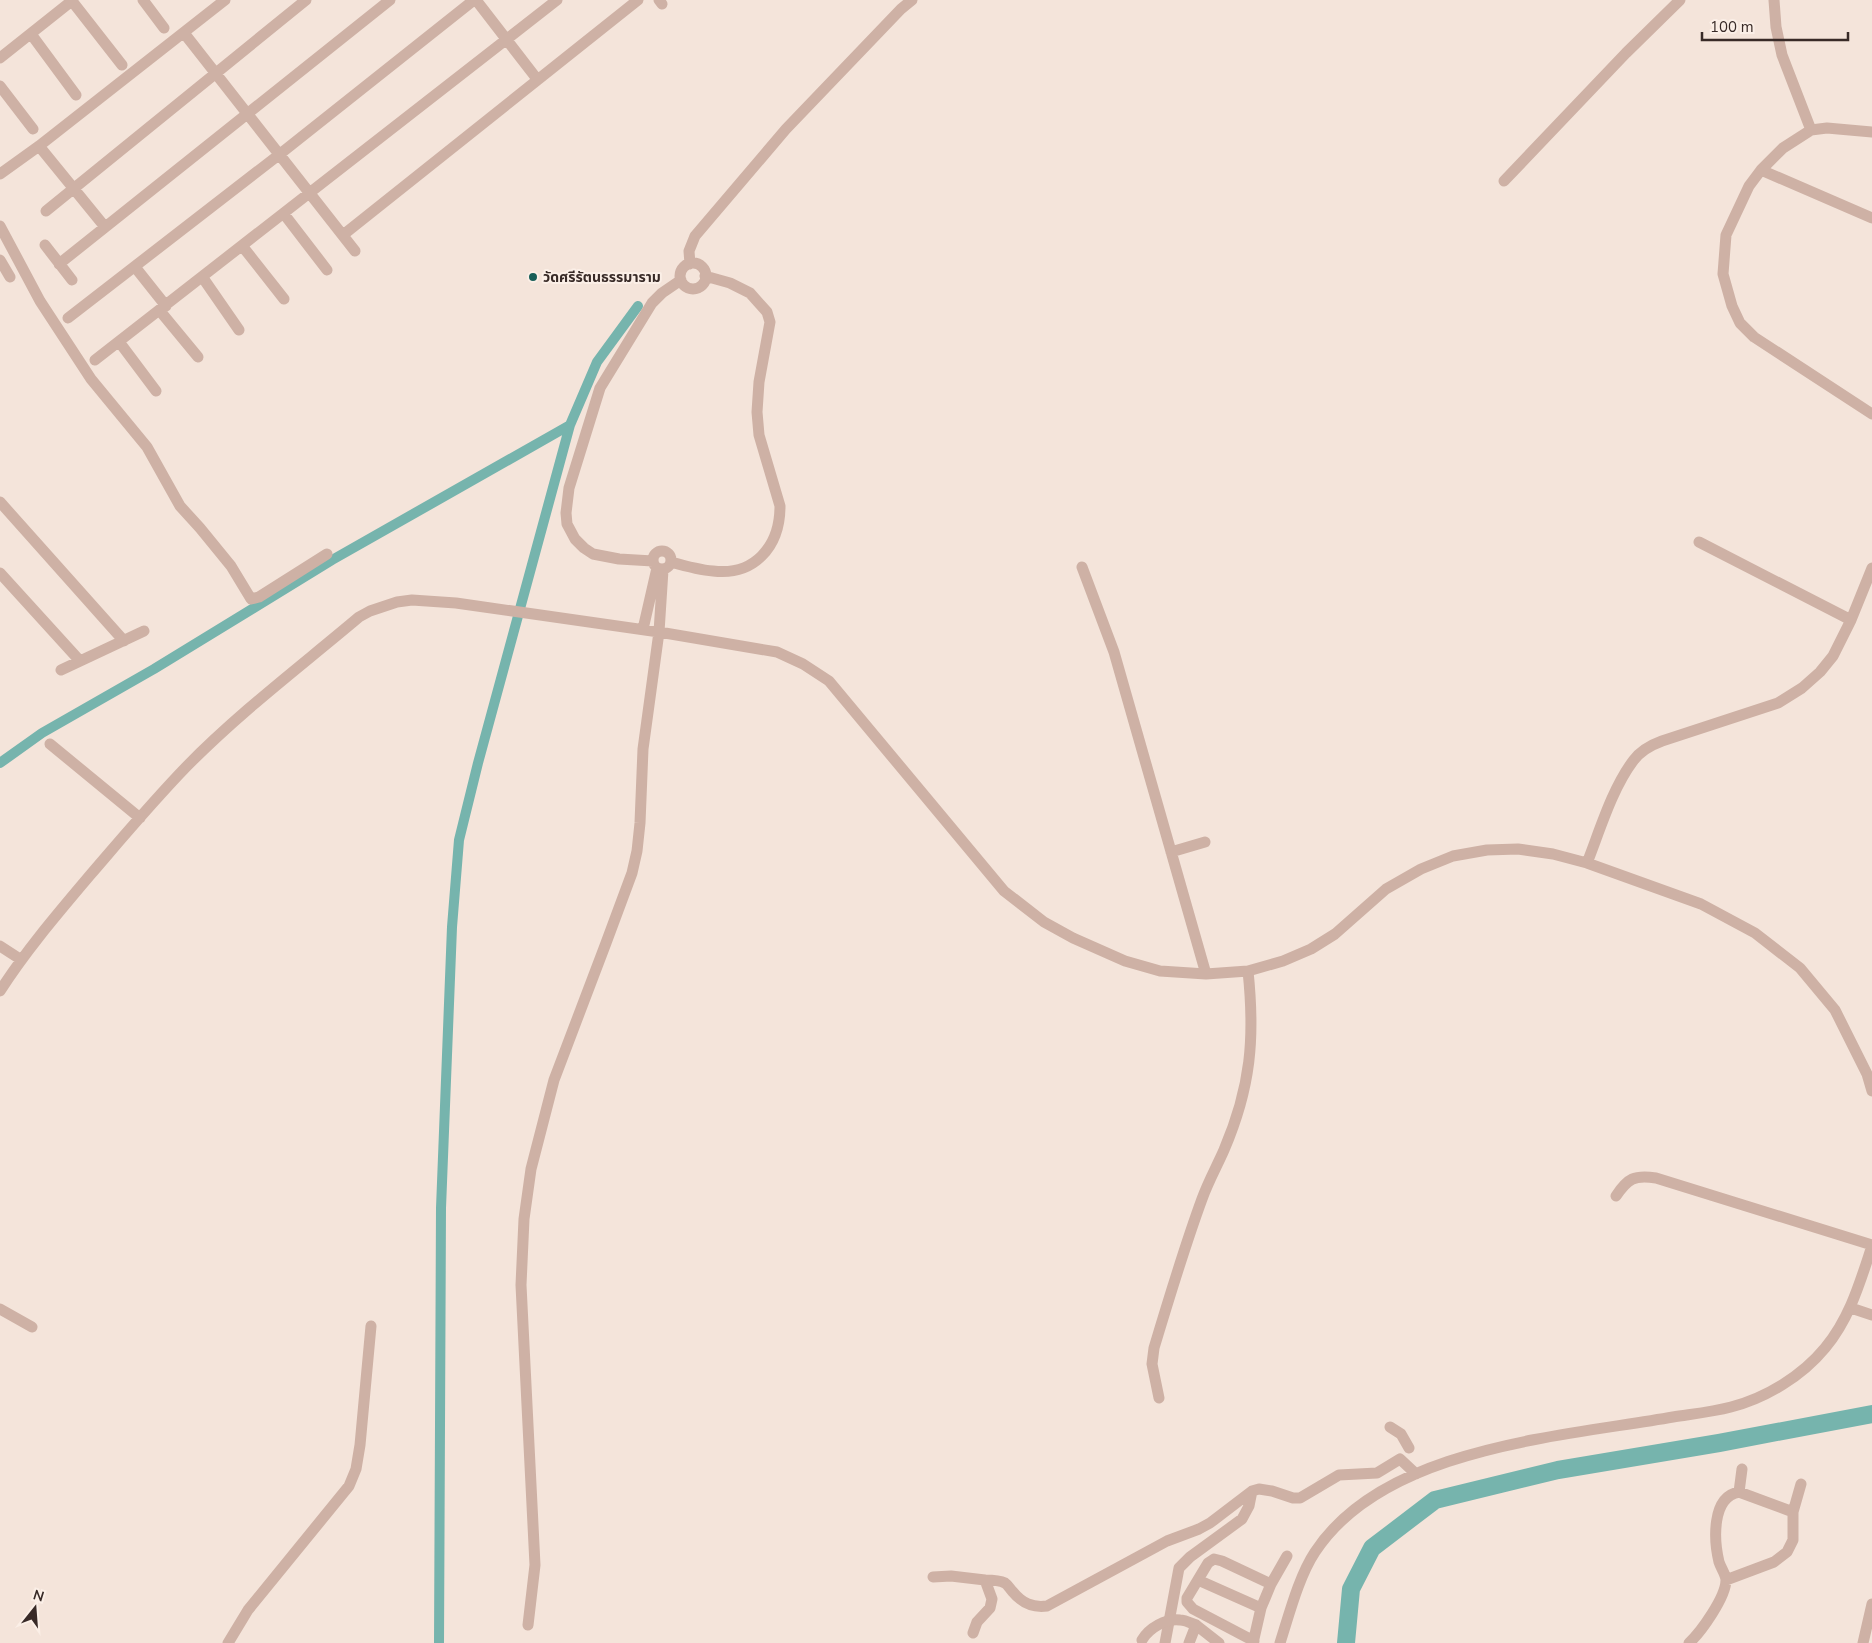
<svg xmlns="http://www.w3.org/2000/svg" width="1872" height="1643" font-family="'Nunito Sans','Noto Sans Thai',sans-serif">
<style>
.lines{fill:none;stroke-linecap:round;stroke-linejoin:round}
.canal{stroke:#76b4ad;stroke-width:10}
.river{stroke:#76b4ad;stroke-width:18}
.minor{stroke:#ceb1a5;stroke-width:11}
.minor-bridge{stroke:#ceb1a5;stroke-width:11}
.poi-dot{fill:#185e58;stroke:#fbefe7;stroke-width:2}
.labels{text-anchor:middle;stroke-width:4;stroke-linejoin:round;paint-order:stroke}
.poi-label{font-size:14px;font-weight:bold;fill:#382a27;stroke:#fbefe7;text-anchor:start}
</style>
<rect width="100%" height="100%" fill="#f4e4da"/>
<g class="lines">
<path class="canal" d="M 0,763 L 42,733 L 154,669 L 332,560 L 570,425
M 439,1643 L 441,1208 L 452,927 L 459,840 L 478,763 L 570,425 L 597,362 L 638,306"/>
<path class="river" d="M 1346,1643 L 1351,1589 L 1372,1548 L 1435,1500 L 1558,1470 L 1719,1443 L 1872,1414"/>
<path class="minor" d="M 143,0 L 164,28
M 476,0 L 537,79
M 659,0 L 662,4
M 1774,0 L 1776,27 L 1782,55 L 1811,130
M 72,1 L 122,65
M 184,33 L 355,251
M 31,34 L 76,95
M 0,58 L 73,0
M 0,86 L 33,129
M 1872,132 L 1827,128 L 1811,130 L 1783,148 L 1761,170 L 1749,186 L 1726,235 L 1723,274 L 1732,306 L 1740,323 L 1754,337 L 1872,414
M 39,146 L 105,227
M 1761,170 L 1872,218
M 0,174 L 39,146 L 225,0
M 1504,181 L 1626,53 L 1680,0
M 46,211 L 306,0
M 284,214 L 327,270
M 0,226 L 40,301 L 91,379 L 147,447 L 180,506 L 200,528 L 231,566 L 251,599 L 259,597 L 327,554
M 343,235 L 638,0
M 45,245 L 72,280
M 243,247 L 284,299
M 0,260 L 10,277
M680 276a13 13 0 1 1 26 0a13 13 0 1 1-26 0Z
M 59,264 L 390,0
M 690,264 L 689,251 L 695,236 L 786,129 L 901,9 L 912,0
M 135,267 L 166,306
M 203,278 L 239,330
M 160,311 L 198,357
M 68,318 L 280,154 L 474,0
M 120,343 L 156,391
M 95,360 L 557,0
M 0,502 L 124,641
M 1699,542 L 1851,620
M653 560a9 9 0 1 1 18 0a9 9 0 1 1-18 0Z
M 653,561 L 619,559 L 593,554 L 584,548 L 575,539 L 567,524 L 566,513 L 569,488 L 600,388 L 652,303 L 662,293 L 681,280
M 671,562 C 685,566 699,570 713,571 C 754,576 780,547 780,506 L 759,435 L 757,412 L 759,382 L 770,322 L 767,312 L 750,293 L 730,283 L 705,276
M 1082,567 L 1114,652 L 1206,974
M 0,573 L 80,661
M 643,629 L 657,568
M 61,670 L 144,631
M 50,744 L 140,818
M 1171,852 L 1205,842
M 1587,863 C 1600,830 1612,789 1633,761 C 1640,751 1651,745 1662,741 L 1778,703 L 1802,688 L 1820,672 L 1833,656 L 1851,620 L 1872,568
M 0,946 L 20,959
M 0,991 C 27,949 59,912 91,874 C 122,838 153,801 187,766 C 240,712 301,666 359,617 L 370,611 L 397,602 L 412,600 L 456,603 L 659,632 L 777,652 L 803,664 L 829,681 L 1004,891 L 1044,922 L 1073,938 L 1125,961 L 1160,971 L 1206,974 L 1248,971 L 1283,961 L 1311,949 L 1335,934 L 1386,889 L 1421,869 L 1453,856 L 1487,850 L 1518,849 L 1553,854 L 1587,863 L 1701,904 L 1755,933 L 1800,968 L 1835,1010 L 1867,1074 L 1872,1091
M 1616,1196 C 1628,1178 1634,1175 1656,1178 L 1872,1245
M 1851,1308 L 1872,1315
M 0,1309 L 32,1327
M 1159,1398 L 1152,1364 L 1154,1348 C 1169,1298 1184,1248 1202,1199 C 1208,1182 1217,1166 1224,1150 C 1251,1087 1255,1038 1248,971
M 1390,1427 L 1401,1434 L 1409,1448
M 1739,1492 L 1742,1469
M 933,1577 L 951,1576 L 985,1580
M 1198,1580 L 1261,1608
M 1726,1580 L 1774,1562 L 1787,1552 L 1793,1540 L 1793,1512 L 1801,1484
M 528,1625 L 535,1565 L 521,1285 L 524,1219 L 531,1169 L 554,1080 L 606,943 L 632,873 L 637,851 L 640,823 L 643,749 L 659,632 L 663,570
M 973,1633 L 977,1622 L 990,1608 L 992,1599 L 985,1580 C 991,1580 999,1580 1005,1583 C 1008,1585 1010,1589 1013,1592 C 1022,1603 1032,1608 1047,1606 L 1167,1541 L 1199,1529 L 1210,1523 L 1252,1491 L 1259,1489 L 1272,1491 L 1293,1498 L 1300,1498 L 1339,1475 L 1377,1473 L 1400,1459 L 1416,1474
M 1254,1641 L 1193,1609 L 1187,1602 L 1187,1598 L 1208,1563 L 1214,1559 L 1222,1561 L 1271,1584
M 228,1643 L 248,1610 L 349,1486 L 356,1469 L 360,1445 L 371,1326
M 1165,1643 L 1179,1568 L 1190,1557 L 1242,1519 L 1249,1506 L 1252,1491
M 1189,1643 L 1196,1625 L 1219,1643
M 1253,1643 L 1261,1608 L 1271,1584 L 1287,1556
M 1280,1643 C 1289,1615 1299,1576 1315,1552 C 1384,1447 1560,1437 1673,1417 C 1692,1414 1712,1412 1731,1407 C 1766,1398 1802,1376 1825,1348 C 1850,1318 1860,1282 1872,1246
M 1689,1643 C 1701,1632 1726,1597 1726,1580 C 1726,1575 1721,1568 1719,1562 C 1714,1541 1711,1497 1739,1492 L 1793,1512
M 1863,1643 L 1872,1604"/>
<path class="minor-bridge" d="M 1142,1640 C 1149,1628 1166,1618 1180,1620 C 1185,1620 1191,1623 1196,1625"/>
</g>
<circle class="poi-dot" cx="533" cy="277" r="5"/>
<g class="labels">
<g class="poi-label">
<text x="543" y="282">วัดศรีรัตนธรรมาราม</text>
</g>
</g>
<g transform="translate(35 1608) rotate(17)" stroke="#fbefe7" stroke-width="4" paint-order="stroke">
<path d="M0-4L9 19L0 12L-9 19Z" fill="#382a27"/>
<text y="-8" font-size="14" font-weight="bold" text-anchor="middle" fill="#382a27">N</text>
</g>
<path d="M1702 32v8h146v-8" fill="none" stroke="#382a27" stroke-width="2.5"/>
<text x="1710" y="32" font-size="15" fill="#382a27" stroke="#fbefe7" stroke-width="4" paint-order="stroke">100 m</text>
</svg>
